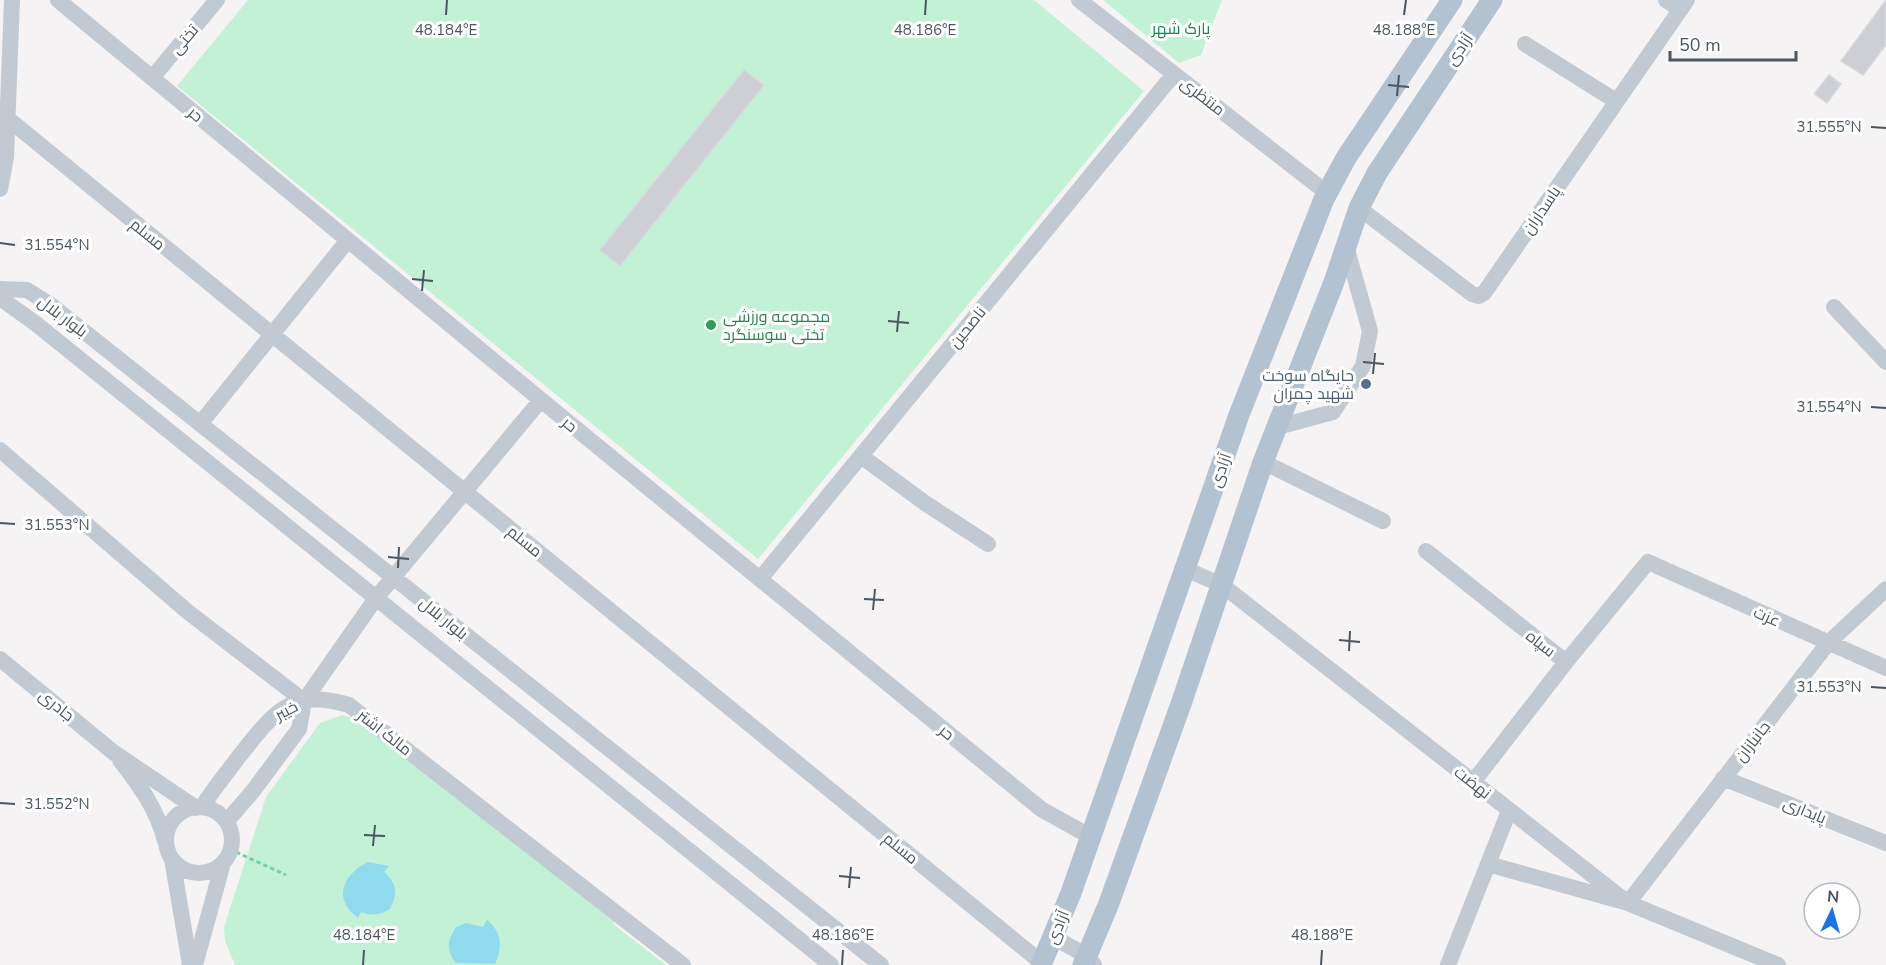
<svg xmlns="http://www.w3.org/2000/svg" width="1886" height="965" font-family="'Nunito Sans',Cairo,sans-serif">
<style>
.green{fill:#c3f1d5}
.water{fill:#90daee}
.building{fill:#cdcfd5;stroke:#d7d9de;stroke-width:1.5}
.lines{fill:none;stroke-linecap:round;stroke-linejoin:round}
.path{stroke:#7ad0a6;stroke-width:3;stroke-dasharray:4.5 3;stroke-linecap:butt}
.minor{stroke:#c1cad2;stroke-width:16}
.major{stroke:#b3c2d1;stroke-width:21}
.ticks{fill:none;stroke:#4a5661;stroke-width:2}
.leisure-dot{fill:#2e9e5b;stroke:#fff;stroke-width:2}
.service-dot{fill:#5c6f8a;stroke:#fff;stroke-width:2}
.labels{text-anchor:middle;stroke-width:6;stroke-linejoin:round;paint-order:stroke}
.park-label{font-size:16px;fill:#17864f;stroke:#fff}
.street-label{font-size:16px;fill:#4a5661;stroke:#fff}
.leisure-label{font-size:16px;fill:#27864d;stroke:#fff;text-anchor:start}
.service-label{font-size:16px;fill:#4e5e75;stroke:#fff;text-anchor:end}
.ticks-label{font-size:15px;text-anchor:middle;fill:#4a5661;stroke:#fff;stroke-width:6;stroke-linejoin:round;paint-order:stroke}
</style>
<rect width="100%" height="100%" fill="#f5f3f3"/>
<path class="green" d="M 248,0 L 1034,0 L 1144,91 L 758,559 L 177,86 Z
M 1103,0 L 1222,0 L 1201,55 L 1179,63 Z
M 342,715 L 363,721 L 616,916 L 613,924 L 666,965 L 235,965 L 225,941 L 224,927 L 266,797 L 320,723 Z"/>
<path class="water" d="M 368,862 L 389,866 L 384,872 C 397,883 398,894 390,909 C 380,915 373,916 361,912 L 358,918 C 332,899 343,874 368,862 Z
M 487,920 C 502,932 503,947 495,964 L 456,963 C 446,950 447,941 456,927 L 466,923 L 483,927 Z"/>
<path class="building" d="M 1886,0 L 1886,45 L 1863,75 L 1841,61 Z
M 744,70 L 764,85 L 620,266 L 600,250 Z
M 1829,75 L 1841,84 L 1827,103 L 1814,94 Z"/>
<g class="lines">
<path class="path" d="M 236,852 L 286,875"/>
<path class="minor" d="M 58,0 L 541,400 L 1041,809 L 1091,837
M 1079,0 L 1327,193
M 1666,0 L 1680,9
M 1525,44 L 1616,101
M 152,78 L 217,0
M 0,118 L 7,118 L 1042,963
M 0,189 L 6,157 L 12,0
M 1359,208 L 1472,294 L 1479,296 L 1484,293 L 1687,0
M 0,289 L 27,290 L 52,306 L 881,965
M 0,298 L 35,323 L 831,965
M 1834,307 L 1886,362
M 200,424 L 348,240
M 1278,427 L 1333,412 L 1363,366 L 1370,331 L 1346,246
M 0,450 L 188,612 L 304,701
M 861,456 L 925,503 L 988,544
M 1263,462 L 1383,521
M 1426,551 L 1566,662 L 1473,782
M 1185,569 L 1222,585 L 1628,903 L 1778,965
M 760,579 L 1174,74
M 0,659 L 113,752 L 196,808
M 1566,662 L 1648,562 L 1886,668
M 120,760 C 140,786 157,809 165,841
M 1723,778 L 1886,843
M166 840a33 33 0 1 1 66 0a33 33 0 1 1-66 0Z
M 202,807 C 214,788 228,771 241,754 C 274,712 292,688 349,705 L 683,965
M 227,821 L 253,791 L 299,729 L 304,701 L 376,598 L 541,400
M 172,859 L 190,965
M 1488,864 L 1628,903 L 1828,643 L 1886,589
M 1053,937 L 1087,956 L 1094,965
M 195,965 L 223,863
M 1448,965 L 1509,811"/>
<path class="major" d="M 1041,965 L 1071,893 L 1239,415 L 1324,199 L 1346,158 L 1452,0
M 1083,965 L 1109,903 L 1181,704 L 1263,462 L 1334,282 L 1359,208 L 1377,173 L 1492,0"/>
</g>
<path class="ticks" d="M 446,15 L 447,0M 925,15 L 926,0M 1404,15 L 1406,0M 1388,85 L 1409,87M 1397,96 L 1399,75M 1871,127 L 1886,128M 0,243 L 15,245M 412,279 L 433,281M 422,291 L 424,270M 888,321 L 909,323M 897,332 L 899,311M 1363,362 L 1384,364M 1373,374 L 1375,353M 1871,407 L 1886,408M 0,523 L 15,524M 388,557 L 409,559M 398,568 L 399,547M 864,599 L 884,600M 873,610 L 875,589M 1339,640 L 1360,642M 1349,651 L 1350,631M 1871,687 L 1886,688M 0,803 L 15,804M 364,835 L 385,836M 373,846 L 375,825M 839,876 L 860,878M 849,888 L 851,867M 363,965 L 364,950M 842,965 L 843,950M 1321,965 L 1322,950"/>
<circle class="leisure-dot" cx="711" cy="325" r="6"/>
<circle class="service-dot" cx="1366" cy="384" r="6"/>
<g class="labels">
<g class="park-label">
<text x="1181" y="34">پارک شهر</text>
</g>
<g class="street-label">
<text transform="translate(184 39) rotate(-50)" y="6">تختی</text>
<text transform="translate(1459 49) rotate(-56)" y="6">آزادی</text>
<text transform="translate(1203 96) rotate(38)" y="6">منتظری</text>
<text transform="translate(196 114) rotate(40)" y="6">حر</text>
<text transform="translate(1541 210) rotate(-56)" y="6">پاسداران</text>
<text transform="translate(148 234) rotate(39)" y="6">مسلم</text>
<text transform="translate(63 316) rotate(37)" y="6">بلوار بلال</text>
<text transform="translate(967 327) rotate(-51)" y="6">ناصحین</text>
<text transform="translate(570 424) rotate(39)" y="6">حر</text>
<text transform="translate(1220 470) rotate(-71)" y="6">آزادی</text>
<text transform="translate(525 541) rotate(39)" y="6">مسلم</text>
<text transform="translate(1767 616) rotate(24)" y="6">عزت</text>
<text transform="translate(444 618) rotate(39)" y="6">بلوار بلال</text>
<text transform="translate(1541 643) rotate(38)" y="6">سپاه</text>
<text transform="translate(57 705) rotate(39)" y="6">جادری</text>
<text transform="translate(286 710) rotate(-28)" y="6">خیبر</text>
<text transform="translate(385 732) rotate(38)" y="6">مالک اشتر</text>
<text transform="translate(947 732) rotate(39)" y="6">حر</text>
<text transform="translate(1752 741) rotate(-52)" y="6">جانبازان</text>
<text transform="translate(1473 782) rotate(38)" y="6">نهضت</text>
<text transform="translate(1805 810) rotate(22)" y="6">پایداری</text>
<text transform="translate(901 848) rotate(39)" y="6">مسلم</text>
<text transform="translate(1057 927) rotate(-68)" y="6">آزادی</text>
</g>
<g class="leisure-label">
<text x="723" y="322">مجموعه ورزشی<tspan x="723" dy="18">تختی سوسنگرد</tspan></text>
</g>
<g class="service-label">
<text x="1354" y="381">جایگاه سوخت<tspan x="1354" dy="18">شهید چمران</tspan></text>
</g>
</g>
<g class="ticks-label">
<text x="446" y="35">48.184°E</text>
<text x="925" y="35">48.186°E</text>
<text x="1404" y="35">48.188°E</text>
<text x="1829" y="132">31.555°N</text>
<text x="57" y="250">31.554°N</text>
<text x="1829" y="412">31.554°N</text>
<text x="57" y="530">31.553°N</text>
<text x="1829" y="692">31.553°N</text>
<text x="57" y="809">31.552°N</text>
<text x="364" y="940">48.184°E</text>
<text x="843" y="940">48.186°E</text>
<text x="1322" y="940">48.188°E</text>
</g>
<g transform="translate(1832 911) rotate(5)"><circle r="28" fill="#ffffff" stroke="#b7bbc0" stroke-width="1.5"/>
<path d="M0-4.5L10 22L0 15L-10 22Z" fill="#1a73e8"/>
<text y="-9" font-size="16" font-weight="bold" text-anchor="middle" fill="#4a5661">N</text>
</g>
<path d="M1670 51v9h126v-9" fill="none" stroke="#4a5661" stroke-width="3"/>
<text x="1679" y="51" font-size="18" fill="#4a5661" stroke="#ffffff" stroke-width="4.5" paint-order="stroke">50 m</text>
</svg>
